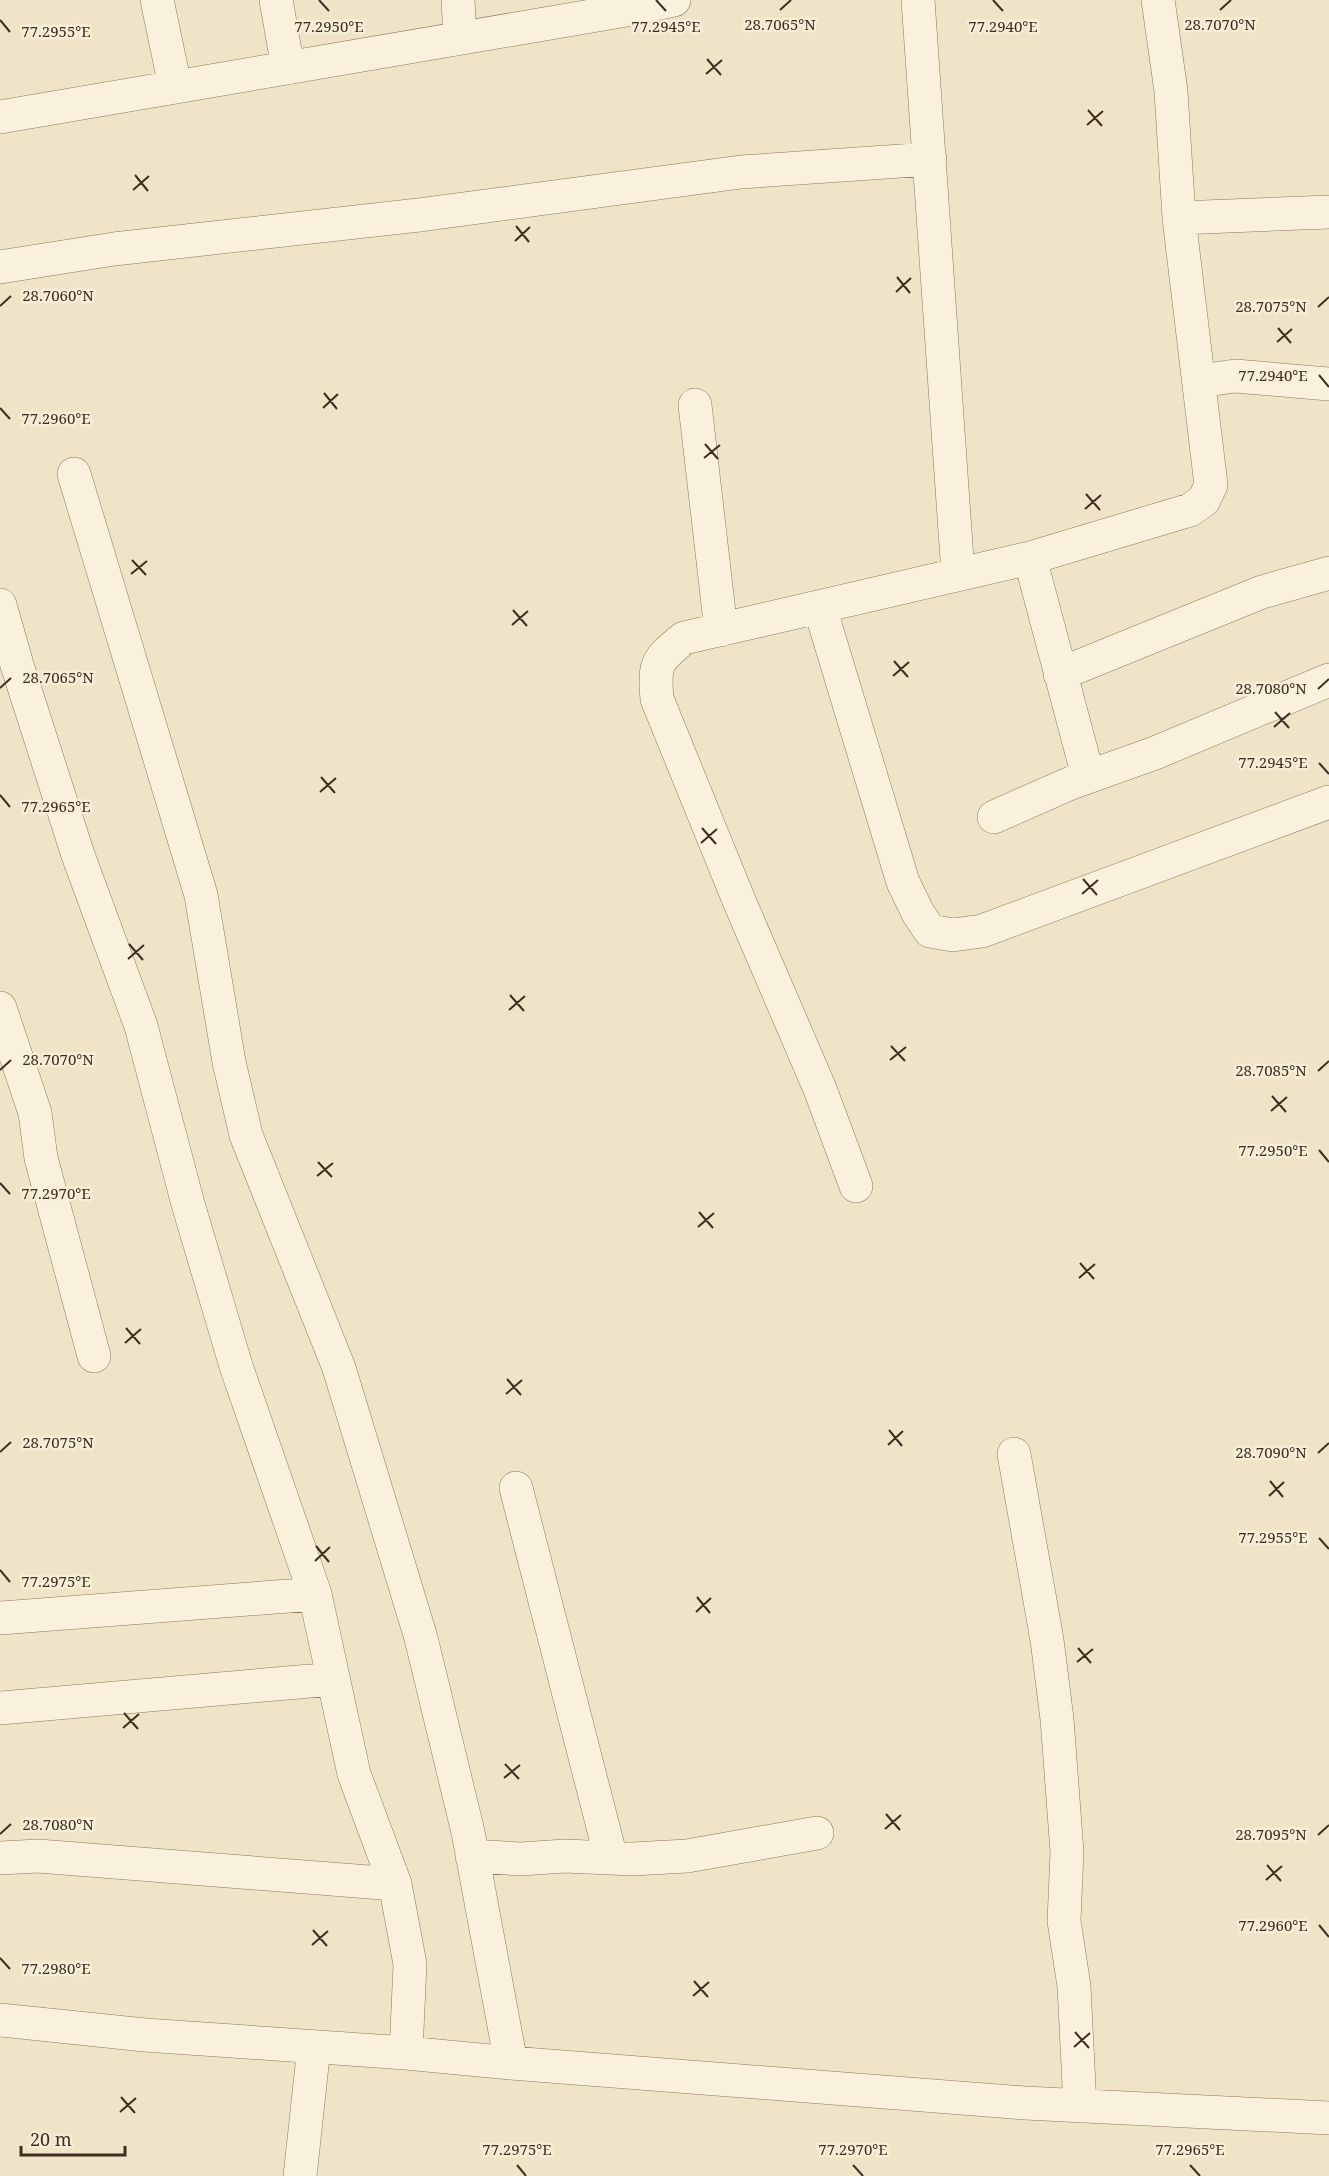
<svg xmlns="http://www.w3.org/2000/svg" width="1329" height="2176" font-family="'Noto Serif',serif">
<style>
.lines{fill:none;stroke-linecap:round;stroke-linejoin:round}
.minor-casing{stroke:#8d765c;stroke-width:34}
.minor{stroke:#faf1dc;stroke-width:33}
.ticks{fill:none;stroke:#3d2e20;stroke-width:2}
.ticks-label{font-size:15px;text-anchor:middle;fill:#3d2e20;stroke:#f7eed8;stroke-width:5;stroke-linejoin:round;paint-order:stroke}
</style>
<rect width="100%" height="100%" fill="#f0e4c8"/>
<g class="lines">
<defs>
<path id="minor" d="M 157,0 L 175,86
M 276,0 L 288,68
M 458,0 L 460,38
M 918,0 L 958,574
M 0,117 L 638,8 L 674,0
M 1179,218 L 1329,212
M 0,267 L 114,249 L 419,215 L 741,172 L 930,159
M 1199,381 L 1235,376 L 1329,384
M 695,405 L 721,630
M 74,474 L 201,895 L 229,1062 L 246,1135 L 339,1368 L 421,1638 L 468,1832 L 511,2063
M 1030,558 L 1088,776
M 0,605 L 17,665 L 78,855 L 141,1026 L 188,1204 L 236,1366 L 315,1594 L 354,1774 L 395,1884 L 410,1964 L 406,2053
M 820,608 L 903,882 L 918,913 L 930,931 L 953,935 L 982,931 L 1329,802
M 1060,674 L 1262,592 L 1329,573
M 994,817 L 1071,783 L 1155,753 L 1329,680
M 0,1008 L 35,1113 L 41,1158 L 94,1356
M 856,1186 L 820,1089 L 740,903 L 657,699 C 654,663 656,661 684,638 L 1030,558 L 1190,510 L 1204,500 L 1211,485 L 1179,218 L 1171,91 L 1158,0
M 1014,1454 L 1047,1640 L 1057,1719 L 1067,1852 L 1064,1921 L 1074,1986 L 1080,2106
M 516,1488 L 611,1858
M 0,1618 L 315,1594
M 0,1708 L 333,1679
M 472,1856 L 521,1859 L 565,1856 L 633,1859 L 687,1856 L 817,1833
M 0,1858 L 38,1856 L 395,1884
M 0,2020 L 145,2035 L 406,2053 L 511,2063 L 1025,2103 L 1329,2118
M 300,2176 L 314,2047"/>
</defs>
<use href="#minor" class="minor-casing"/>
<use href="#minor" class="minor"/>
</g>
<path class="ticks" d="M 319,0 L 329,11M 656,0 L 666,11M 993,0 L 1003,11M 780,10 L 791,0M 1220,10 L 1231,0M 0,20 L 10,32M 707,59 L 721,75M 706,74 L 722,60M 1088,110 L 1102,126M 1087,125 L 1103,111M 135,175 L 148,191M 133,190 L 149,176M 516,226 L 529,242M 515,241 L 530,227M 897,277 L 910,293M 896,292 L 911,278M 0,306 L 11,296M 1318,307 L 1329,297M 1278,328 L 1291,343M 1277,342 L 1292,329M 1319,375 L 1329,387M 324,393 L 337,409M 0,408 L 10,419M 323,408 L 338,394M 705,444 L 718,459M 704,458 L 720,445M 1086,494 L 1100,510M 1085,509 L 1101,495M 132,560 L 146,575M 131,574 L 147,561M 513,610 L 527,626M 512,625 L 528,611M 894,661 L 908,677M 893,676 L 909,662M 0,688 L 11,678M 1318,689 L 1329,679M 1275,712 L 1289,728M 1274,727 L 1290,713M 1319,763 L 1329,774M 321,777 L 335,793M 320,792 L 336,778M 0,795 L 10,807M 702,828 L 716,844M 701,843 L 717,829M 1083,879 L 1097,895M 1082,894 L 1098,880M 129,944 L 143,960M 128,959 L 144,945M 510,995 L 524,1011M 509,1010 L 525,996M 891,1046 L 905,1061M 890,1060 L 906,1047M 0,1070 L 11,1060M 1318,1071 L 1329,1061M 1272,1096 L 1286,1112M 1271,1111 L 1287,1097M 1319,1150 L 1329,1162M 318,1162 L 332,1177M 317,1176 L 333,1163M 0,1183 L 10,1194M 699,1212 L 713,1228M 698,1227 L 714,1213M 1080,1263 L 1094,1279M 1079,1278 L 1095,1264M 126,1328 L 140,1344M 125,1343 L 141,1329M 507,1379 L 521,1395M 506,1394 L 522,1380M 889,1430 L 902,1446M 888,1445 L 903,1431M 0,1452 L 11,1442M 1318,1453 L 1329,1443M 1270,1481 L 1283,1497M 1269,1496 L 1284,1482M 1319,1538 L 1329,1549M 316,1546 L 329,1562M 315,1561 L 330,1547M 0,1570 L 10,1582M 697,1597 L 710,1613M 696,1612 L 711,1598M 1078,1648 L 1091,1663M 1077,1662 L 1093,1649M 124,1713 L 138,1729M 123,1728 L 139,1714M 505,1764 L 519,1779M 504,1778 L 520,1765M 886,1814 L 900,1830M 885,1829 L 901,1815M 0,1834 L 11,1824M 1318,1835 L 1329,1825M 1267,1865 L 1281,1881M 1266,1880 L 1282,1866M 1319,1925 L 1329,1937M 313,1930 L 327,1946M 312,1945 L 328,1931M 0,1958 L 10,1969M 694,1981 L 708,1997M 693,1996 L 709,1982M 1075,2032 L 1089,2048M 1074,2047 L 1090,2033M 121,2097 L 135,2113M 120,2112 L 136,2098M 517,2165 L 526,2176M 853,2165 L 863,2176M 1190,2165 L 1200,2176"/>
<g class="ticks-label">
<text x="780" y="30">28.7065°N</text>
<text x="1220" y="30">28.7070°N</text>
<text x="329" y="32">77.2950°E</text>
<text x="1003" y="32">77.2940°E</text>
<text x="666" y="32">77.2945°E</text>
<text x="56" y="37">77.2955°E</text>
<text x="58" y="301">28.7060°N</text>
<text x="1271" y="312">28.7075°N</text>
<text x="1273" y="381">77.2940°E</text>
<text x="56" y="424">77.2960°E</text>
<text x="58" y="683">28.7065°N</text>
<text x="1271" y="694">28.7080°N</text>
<text x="1273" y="768">77.2945°E</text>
<text x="56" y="812">77.2965°E</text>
<text x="58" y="1065">28.7070°N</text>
<text x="1271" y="1076">28.7085°N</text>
<text x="1273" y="1156">77.2950°E</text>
<text x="56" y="1199">77.2970°E</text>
<text x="58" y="1448">28.7075°N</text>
<text x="1271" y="1458">28.7090°N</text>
<text x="1273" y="1543">77.2955°E</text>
<text x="56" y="1587">77.2975°E</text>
<text x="58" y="1830">28.7080°N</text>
<text x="1271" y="1840">28.7095°N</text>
<text x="1273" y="1931">77.2960°E</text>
<text x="56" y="1974">77.2980°E</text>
<text x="517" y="2155">77.2975°E</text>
<text x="853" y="2155">77.2970°E</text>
<text x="1190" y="2155">77.2965°E</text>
</g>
<path d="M21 2146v9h104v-9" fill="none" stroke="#3d2e20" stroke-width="3"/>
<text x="30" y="2146" font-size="18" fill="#3d2e20" stroke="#f7eed8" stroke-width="4.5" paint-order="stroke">20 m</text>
</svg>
